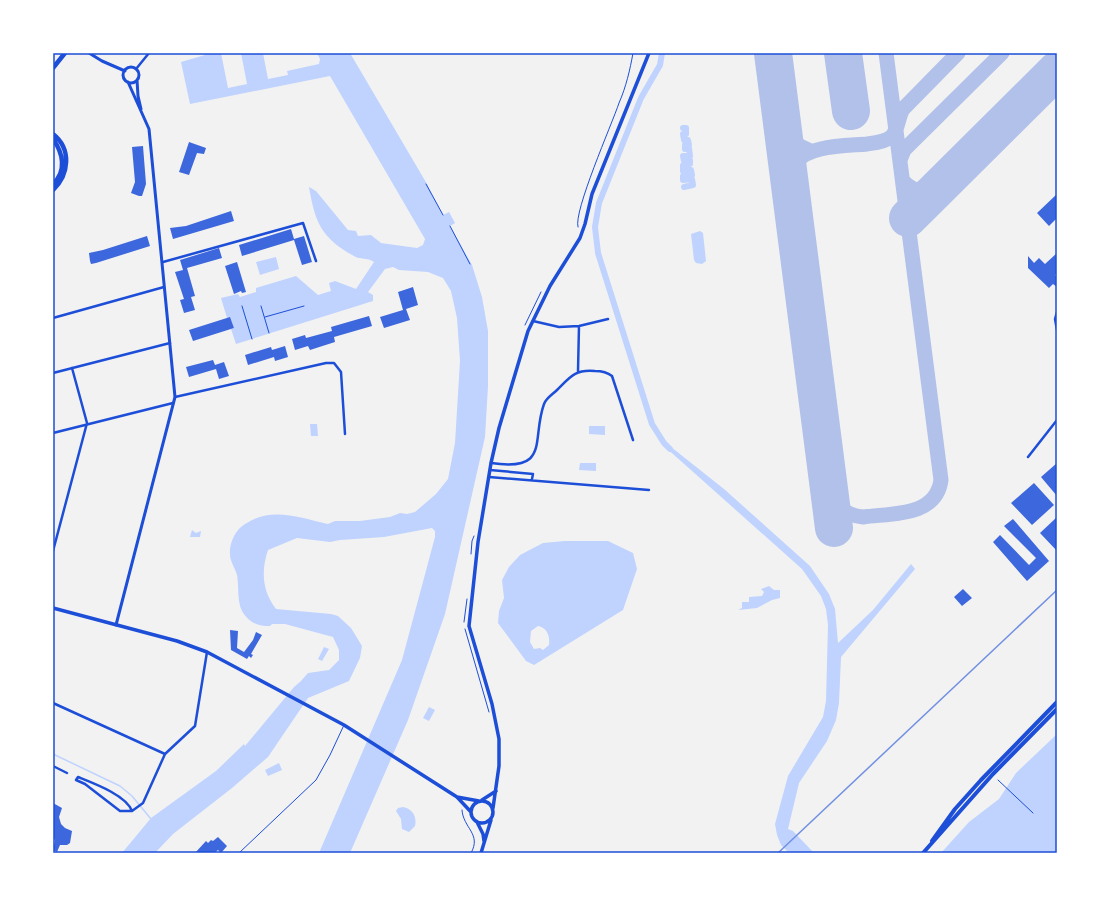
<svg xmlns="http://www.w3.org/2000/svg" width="1110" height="906" font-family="Barlow,sans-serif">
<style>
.water{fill:#bfd3fe;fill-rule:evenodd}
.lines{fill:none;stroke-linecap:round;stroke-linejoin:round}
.stream{stroke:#bfd3fe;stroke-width:1.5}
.canal{stroke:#bfd3fe;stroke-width:6}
.taxiway{stroke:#b2c1ea;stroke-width:15}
.runway{stroke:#b2c1ea;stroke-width:38}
.building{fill:#3d67dc}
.path{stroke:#1d4ed8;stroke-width:1}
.service{stroke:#1d4ed8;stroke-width:1}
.minor{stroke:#1d4ed8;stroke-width:2.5}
.tertiary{stroke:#1d4ed8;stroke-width:3}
.secondary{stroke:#1d4ed8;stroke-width:3.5}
.primary{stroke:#1d4ed8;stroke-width:4}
.motorway{stroke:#1d4ed8;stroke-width:4.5}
.rail{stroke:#7290e2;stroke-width:1.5}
.neatline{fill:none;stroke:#1d4ed8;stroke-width:1.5}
</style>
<rect width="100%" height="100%" fill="#f2f2f2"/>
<path class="water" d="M 205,53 L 221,53 L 228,88 L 247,84 L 241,53 L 263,53 L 268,79 L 288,75 L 287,71 L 319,64 L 320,59 L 317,53 L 350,53 L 427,184 L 443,215 L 449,212 L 455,223 L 450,226 L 472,265 L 482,297 L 488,331 L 488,386 L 485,437 L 445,614 L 408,720 L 350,853 L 319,853 L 402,660 L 435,537 L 435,531 L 432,528 L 384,537 L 340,540 L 330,542 L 297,538 L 268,550 C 261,571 262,591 276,609 L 331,614 L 338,616 L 351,628 L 362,646 L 360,658 L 349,681 L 308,698 L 268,757 L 232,788 L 173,834 L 155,853 L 122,853 L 151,818 L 216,771 L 244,744 L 245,746 L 294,687 L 301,681 L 308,673 L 329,670 L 339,660 L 339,650 L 333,637 L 285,624 L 272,624 L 270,626 C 258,626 249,623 242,611 C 237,601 239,586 237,575 C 235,568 230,561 230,555 C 229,545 234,533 241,527 C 268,505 298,517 328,524 L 335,521 L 360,521 L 390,517 L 400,513 L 407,514 L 415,512 L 436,494 L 448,479 L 455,443 L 460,361 L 457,318 L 451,291 L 443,278 L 428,272 L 399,270 L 393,267 L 385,269 L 368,292 L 373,295 L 373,301 L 236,344 L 231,329 L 234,328 L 230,318 L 227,318 L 221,298 L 238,294 L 240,297 L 256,292 L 256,288 L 296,276 L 318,295 L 331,291 L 329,283 L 335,281 L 356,289 L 374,262 C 367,257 360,260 354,256 C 321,238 315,222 309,187 L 316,191 L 348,230 L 356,231 L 358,236 L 371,235 L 381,243 L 417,248 L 423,245 L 425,239 L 330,76 L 190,104 L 181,62 L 205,55 Z
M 700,231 L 703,233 L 706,261 L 702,264 L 696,263 L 694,260 L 691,234 Z
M 276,257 L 279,269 L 260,275 L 256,262 Z
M 310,424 L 317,424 L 318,436 L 311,436 Z
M 589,426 L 605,426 L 605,435 L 589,434 Z
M 666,443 L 724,489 L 810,566 L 829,594 L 835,609 L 838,643 L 873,610 L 911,564 L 915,569 L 841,657 L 839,703 L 836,720 L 827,741 L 799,783 L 788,829 L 793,831 L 814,853 L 789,853 L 781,845 L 777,835 L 775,824 L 788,776 L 823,717 L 826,701 L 828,625 L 826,609 L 821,596 L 802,569 L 664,446 L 664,443 Z
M 580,463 L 596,463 L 596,471 L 579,470 Z
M 192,530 L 196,533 L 201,531 L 200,537 L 190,537 Z
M 565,541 L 608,541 L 633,553 L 637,569 L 623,610 L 534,665 L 526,661 L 498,623 L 499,611 L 504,598 L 502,580 L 509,567 L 520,555 L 543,543 ZM 538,626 C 548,628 550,637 549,645 L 543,650 L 540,648 L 534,649 L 530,642 L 531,631 Z
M 769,586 L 774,590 L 780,590 L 780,598 L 772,600 L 757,608 L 738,610 L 742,608 L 742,602 L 749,602 L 749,597 L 762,596 L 764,592 L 761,589 Z
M 324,647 L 329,649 L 322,661 L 318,659 Z
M 429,707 L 435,710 L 429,721 L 423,718 Z
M 1057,734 L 1057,853 L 941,853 L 969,822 L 999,799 L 1016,773 Z
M 279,763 L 282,770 L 268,776 L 265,770 Z
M 403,807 C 413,809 417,817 415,826 L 409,832 L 402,829 L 401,819 L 396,811 L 398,808 Z"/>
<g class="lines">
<path class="stream" d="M 53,754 L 120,786 L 132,796 L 151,819"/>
<path class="canal" d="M 662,53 L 660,65 L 641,98 L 599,203 L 595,227 L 598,253 L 652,424 L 664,443 L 670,449
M 683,128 L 686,128 L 686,134 L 683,134 L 684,140 L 688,140 L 689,145 L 685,145 L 685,149 L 689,148 L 690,156 L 683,156 L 684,161 L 690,160 L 690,164 L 683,165 L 683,171 L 691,170 L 692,175 L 683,176 L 683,180 L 692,179 L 693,185 L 684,187"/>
<path class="taxiway" d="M 782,125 C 789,139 796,146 811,151
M 900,160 L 904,150 L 910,144 L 1002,53
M 903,181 C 914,192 924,194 938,188
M 790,188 C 791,181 791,171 795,164 C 806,145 847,146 867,144 C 874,143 885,142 891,137 C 898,131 898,117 903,109 L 958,53
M 828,484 C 834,503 842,515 863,517 C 892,513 936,517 941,480 L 886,53"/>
<path class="runway" d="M 773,53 L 834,528
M 843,53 L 851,111
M 908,218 L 1057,70"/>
</g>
<path class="building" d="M 189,142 L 206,148 L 204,154 L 197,153 L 189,175 L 179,172 Z
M 143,146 L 146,184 L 142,196 L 139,196 L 131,193 L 135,182 L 132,147 Z
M 1057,194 L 1057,218 L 1049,226 L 1037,213 Z
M 231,211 L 234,221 L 173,239 L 170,228 L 186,226 Z
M 291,229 L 294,239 L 304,236 L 312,262 L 302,265 L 294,240 L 242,256 L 239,245 Z
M 147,236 L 150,246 L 96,263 L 91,264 L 90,261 L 89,253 L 103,250 Z
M 219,248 L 222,258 L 187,268 L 195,296 L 191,297 L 195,310 L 184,313 L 180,300 L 184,299 L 175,272 L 183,270 L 180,260 Z
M 1057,253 L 1057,273 L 1055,275 L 1057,277 L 1057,287 L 1053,284 L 1049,288 L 1028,268 L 1028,256 L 1034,263 L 1039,258 L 1045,264 Z
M 237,262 L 246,292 L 242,293 L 241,291 L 234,294 L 225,266 Z
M 413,287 L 418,305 L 406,309 L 410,320 L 384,328 L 380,317 L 403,310 L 398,292 Z
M 369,316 L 372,326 L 334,337 L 335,342 L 310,350 L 308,346 L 295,350 L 292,339 L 305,335 L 306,338 L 332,331 L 331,327 Z
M 230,317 L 234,328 L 193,341 L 189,330 Z
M 285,346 L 288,357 L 275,361 L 274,357 L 248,365 L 245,355 L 271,347 L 272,350 Z
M 213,360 L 215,365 L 224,362 L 229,376 L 219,379 L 216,369 L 189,377 L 186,367 Z
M 1057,463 L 1057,496 L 1041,477 Z
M 1034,483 L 1054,505 L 1032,525 L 1011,503 Z
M 1057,517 L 1057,551 L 1040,533 Z
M 1013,519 L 1049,561 L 1027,581 L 993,542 L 1000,535 L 1029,565 L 1036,558 L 1004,526 Z
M 963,589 L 972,598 L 962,606 L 954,597 Z
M 230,630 L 238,631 L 237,648 L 244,652 L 253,640 L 256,632 L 262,635 L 251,654 L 253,655 L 251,658 L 249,656 L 247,659 L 231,650 Z
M 53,803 L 62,808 L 59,817 L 61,824 L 65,828 L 72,831 L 70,843 L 67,845 L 60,845 L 57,852 L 53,850 L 55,841 L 53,835 Z
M 218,837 L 227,846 L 221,853 L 218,850 L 214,853 L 195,853 L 206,841 L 208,843 L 211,840 L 213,841 Z"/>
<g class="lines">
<path class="path" d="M 426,184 L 443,215
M 450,226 L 470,264
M 578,227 C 573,212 612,124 619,103 C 626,87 630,70 633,53
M 242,306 L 252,339
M 261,306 L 269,333
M 265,317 L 304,306
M 525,325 L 541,292
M 471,554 L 472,541 L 474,536
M 464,622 L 467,599
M 465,629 L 489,712
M 998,780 L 1033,813
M 462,810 C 463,828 482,834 471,853"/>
<path class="service" d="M 239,853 L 316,780 L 330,755 L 344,725"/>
<path class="minor" d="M 136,69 L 149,53
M 163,262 L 303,223 L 316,261
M 1057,312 L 1055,319 L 1057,330
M 53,318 L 164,287
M 533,321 L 559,327 L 579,326 L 608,319
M 578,371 L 579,326
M 53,373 L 170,343
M 175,397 L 326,363 L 334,363 L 341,372 L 345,434
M 53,433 L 173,403
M 1028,457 L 1057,420
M 491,463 C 551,472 531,440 544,404 C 546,398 553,394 557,390 C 570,377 575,369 595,371 C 602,371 607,372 612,376 L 633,440
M 490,470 L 533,474 L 532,479
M 489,477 L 649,490
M 53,551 L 87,423 L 72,368
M 53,703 L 165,754
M 53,766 L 67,773
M 132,811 C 126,795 93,783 78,777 L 76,780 L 85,784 L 120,811 L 132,811 L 143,803 L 165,754 L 195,726 L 207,652"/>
<path class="tertiary" d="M 89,53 L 102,61 L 125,71
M123 75a8 8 0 1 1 16 0a8 8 0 1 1-16 0Z
M 137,80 L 138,96 L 141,109
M 116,625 L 175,397 L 149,129 L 128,82"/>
<path class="secondary" d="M 53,608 L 177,641 L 207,652 L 344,725 L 457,797 L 471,812
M 457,797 L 479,801
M 482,800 L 496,791
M471 812a11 11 0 1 1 22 0a11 11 0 1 1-22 0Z
M 493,808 L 499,766 L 499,739 L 492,704 L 469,626 L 478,542 L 491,463 L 499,428 L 528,331 L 550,286 L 580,238 L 585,224 L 592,194 L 649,53
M 477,822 L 483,834 L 484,841
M 481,853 L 491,820"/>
<path class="primary" d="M 932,841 L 955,809 L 981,780 L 1057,702
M 923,853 L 993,774 L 1057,709"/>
<path class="motorway" d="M 53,68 L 65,53
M 53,134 C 72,149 69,175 53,190
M 53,139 C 63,153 67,171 53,184"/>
<path class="rail" d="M 778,853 L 1057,590"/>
</g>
<rect width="1110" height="906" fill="none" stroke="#ffffff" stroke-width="108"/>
<rect x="54" y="54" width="1002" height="798" class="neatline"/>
</svg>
